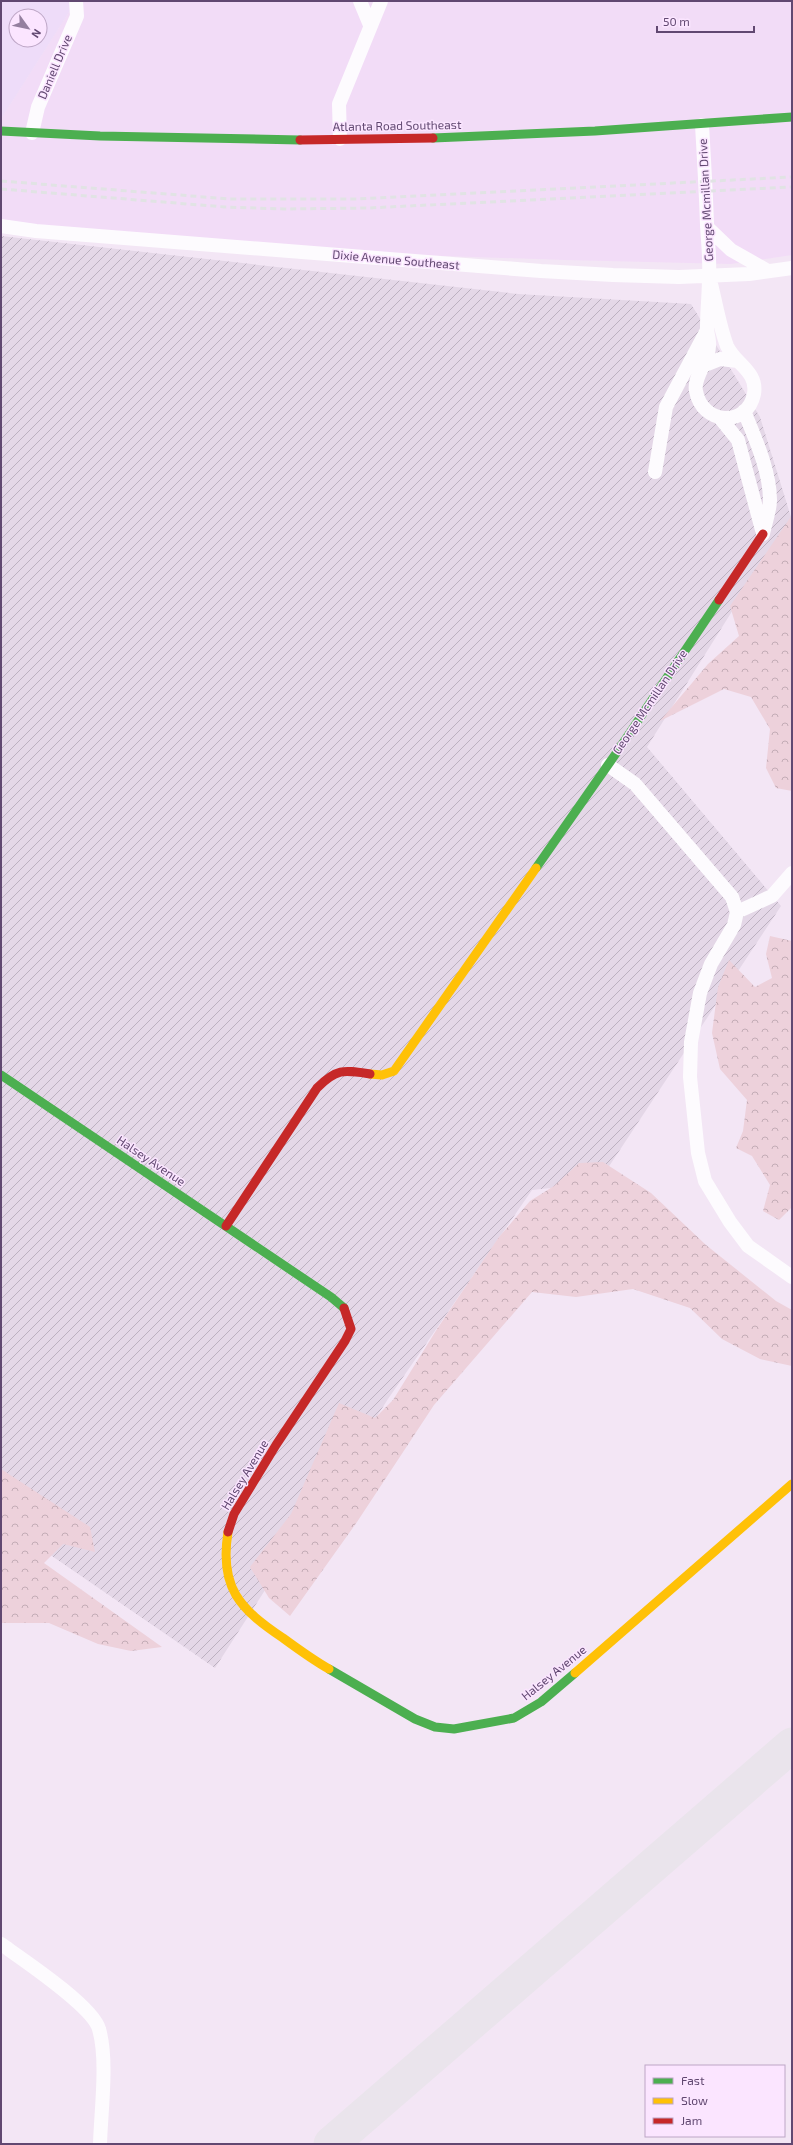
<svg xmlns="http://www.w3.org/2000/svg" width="793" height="2145" font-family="'Exo 2',sans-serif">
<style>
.residential{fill:#f2dcf7}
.commercial{fill:#eedcf9;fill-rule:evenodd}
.industrial{fill:url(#industrial-furrows)}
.forest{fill:url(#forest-crowns)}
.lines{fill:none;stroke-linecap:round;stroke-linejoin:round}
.taxiway{stroke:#eae4ec;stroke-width:35}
.street{stroke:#fdfbfe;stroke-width:14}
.fast{stroke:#4caf50;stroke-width:9}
.slow{stroke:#ffc107;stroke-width:9}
.jam{stroke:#c62828;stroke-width:9}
.rail{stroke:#e1e3e4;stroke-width:3;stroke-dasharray:6 4;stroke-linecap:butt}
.labels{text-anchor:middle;stroke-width:3;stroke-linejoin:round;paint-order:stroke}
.street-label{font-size:12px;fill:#614871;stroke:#fbe5ff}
</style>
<defs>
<pattern id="industrial-furrows" width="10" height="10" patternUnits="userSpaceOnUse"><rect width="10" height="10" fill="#e4d7e7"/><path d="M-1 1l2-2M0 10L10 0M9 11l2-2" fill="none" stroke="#bcb0c0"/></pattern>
<pattern id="forest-crowns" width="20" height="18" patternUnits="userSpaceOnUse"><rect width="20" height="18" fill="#edd1db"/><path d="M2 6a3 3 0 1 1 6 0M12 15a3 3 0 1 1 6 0" fill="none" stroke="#c3acb6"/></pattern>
</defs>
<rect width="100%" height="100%" fill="#f3e6f5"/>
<path class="residential" d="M 76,1 L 792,1 L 792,255 L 731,264 L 565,260 L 268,250 L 1,232 L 1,119 Z"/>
<path class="commercial" d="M 1,1 L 76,1 L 1,119 ZM 16,16 L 40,16 L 40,40 L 16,40 Z"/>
<path class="industrial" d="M 1,236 L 518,294 L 691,304 L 760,417 L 791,517 L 647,747 L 781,906 L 598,1183 L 532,1190 L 388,1399 L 215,1668 L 1,1521 Z"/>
<path class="forest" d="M 792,515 L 792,791 L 776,788 L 766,768 L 770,729 L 751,697 L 724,689 L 660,721 L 708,664 L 739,636 L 730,606 Z
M 770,936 L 792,941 L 792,1207 L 779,1220 L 763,1211 L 770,1185 L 752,1156 L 736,1148 L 743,1131 L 747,1100 L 720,1069 L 712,1033 L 718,987 L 729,960 L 755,987 L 772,978 L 766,954 Z
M 603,1162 L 651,1193 L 706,1245 L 776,1301 L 792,1310 L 792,1366 L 760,1359 L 722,1339 L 690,1308 L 633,1289 L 576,1297 L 532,1292 L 434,1405 L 357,1522 L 290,1616 L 269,1598 L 250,1567 L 291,1514 L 339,1403 L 375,1418 L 393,1400 L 437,1329 L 499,1237 L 530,1201 L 554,1186 L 579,1163 Z
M 1,1469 L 90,1527 L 95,1552 L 63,1544 L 44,1563 L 162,1647 L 131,1651 L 98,1644 L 49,1623 L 1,1623 Z"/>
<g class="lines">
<path class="taxiway" d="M 331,2144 L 792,1745"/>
<path class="street" d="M 360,1 L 370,25
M 702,125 C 704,159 706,192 707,225 C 708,242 710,260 709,277 C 709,294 707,311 707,328 C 707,334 710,340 709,346 C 709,363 693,376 696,391 C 702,425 747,428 754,394 C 758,371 735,364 727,346 C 719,325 715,298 709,276
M 32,133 L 38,107 L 77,16 L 76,1
M 340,139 L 339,104 L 381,1
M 1,226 L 36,231 L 541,271 L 613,275 L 679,277 L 749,274 L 792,268
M 707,227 L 731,250 L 768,271
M 705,365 L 720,359 L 738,361
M 744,411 C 755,438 770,471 770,500 C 770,511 765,523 763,534
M 721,419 L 738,440 L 762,530
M 655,472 L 666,407 L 707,330
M 608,765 L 635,784 L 732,897 L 737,912
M 792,873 L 772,896 L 737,912 L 734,925 L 711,964 L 700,993 L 691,1042 L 690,1077 L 698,1153 L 705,1181 L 730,1222 L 748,1246 L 792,1277
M 1,1944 C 22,1959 93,2006 99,2029 C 108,2060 101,2110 100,2144"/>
<path class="fast" d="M 1,131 L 100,136 L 300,140
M 433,138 L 595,131 L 792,117
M 536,868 L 617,752 L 719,600
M 1,1075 L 331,1297 L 344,1308
M 329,1669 L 415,1719 L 435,1727 L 454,1729 L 514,1718 L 541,1702 L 575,1673"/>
<path class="slow" d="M 370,1074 L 382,1075 L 394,1071 L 536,868
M 228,1532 C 219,1588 240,1609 283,1638 C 298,1649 313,1660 329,1669
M 575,1673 L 792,1484"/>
<path class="jam" d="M 300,140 L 433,138
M 719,600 L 763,534
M 226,1226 L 317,1088 C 337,1068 344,1070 370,1074
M 228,1532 L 234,1514 L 276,1445 L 345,1341 L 351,1329 L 344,1308"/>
<path class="rail" d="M 1,181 L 230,199 L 357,199 L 792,177
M 1,189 L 225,207 L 284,209 L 368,208 L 792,187"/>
</g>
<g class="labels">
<g class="street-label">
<text transform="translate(55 67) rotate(-67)" y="4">Daniell Drive</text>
<text transform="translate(397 126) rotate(-1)" y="4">Atlanta Road Southeast</text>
<text transform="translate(706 200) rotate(-93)" y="4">George Mcmillan Drive</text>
<text transform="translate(396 260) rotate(5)" y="4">Dixie Avenue Southeast</text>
<text transform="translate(650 702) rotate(-56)" y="4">George Mcmillan Drive</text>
<text transform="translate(151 1161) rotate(34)" y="4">Halsey Avenue</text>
<text transform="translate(245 1475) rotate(-59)" y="4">Halsey Avenue</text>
<text transform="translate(554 1673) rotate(-39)" y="4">Halsey Avenue</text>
</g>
</g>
<rect width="793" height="2145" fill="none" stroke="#614871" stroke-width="4"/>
<rect x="645" y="2065" width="140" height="72" fill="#fbe5ff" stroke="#bda6c6"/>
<rect x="653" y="2078" width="20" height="6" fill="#4caf50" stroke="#bda6c6"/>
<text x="681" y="2085" font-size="12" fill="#614871">Fast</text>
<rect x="653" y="2098" width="20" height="6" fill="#ffc107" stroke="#bda6c6"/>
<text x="681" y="2105" font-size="12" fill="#614871">Slow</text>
<rect x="653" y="2118" width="20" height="6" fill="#c62828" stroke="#bda6c6"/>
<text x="681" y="2125" font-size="12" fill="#614871">Jam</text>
<g transform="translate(28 28) rotate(123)"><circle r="19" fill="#fbe5ff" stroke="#bda6c6"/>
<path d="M0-3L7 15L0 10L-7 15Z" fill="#947f9f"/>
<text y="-6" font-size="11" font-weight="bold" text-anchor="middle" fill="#614871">N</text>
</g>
<path d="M657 26v6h97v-6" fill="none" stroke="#614871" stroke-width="2"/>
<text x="663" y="26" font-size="12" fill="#614871" stroke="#fbe5ff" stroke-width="3" paint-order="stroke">50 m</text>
</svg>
